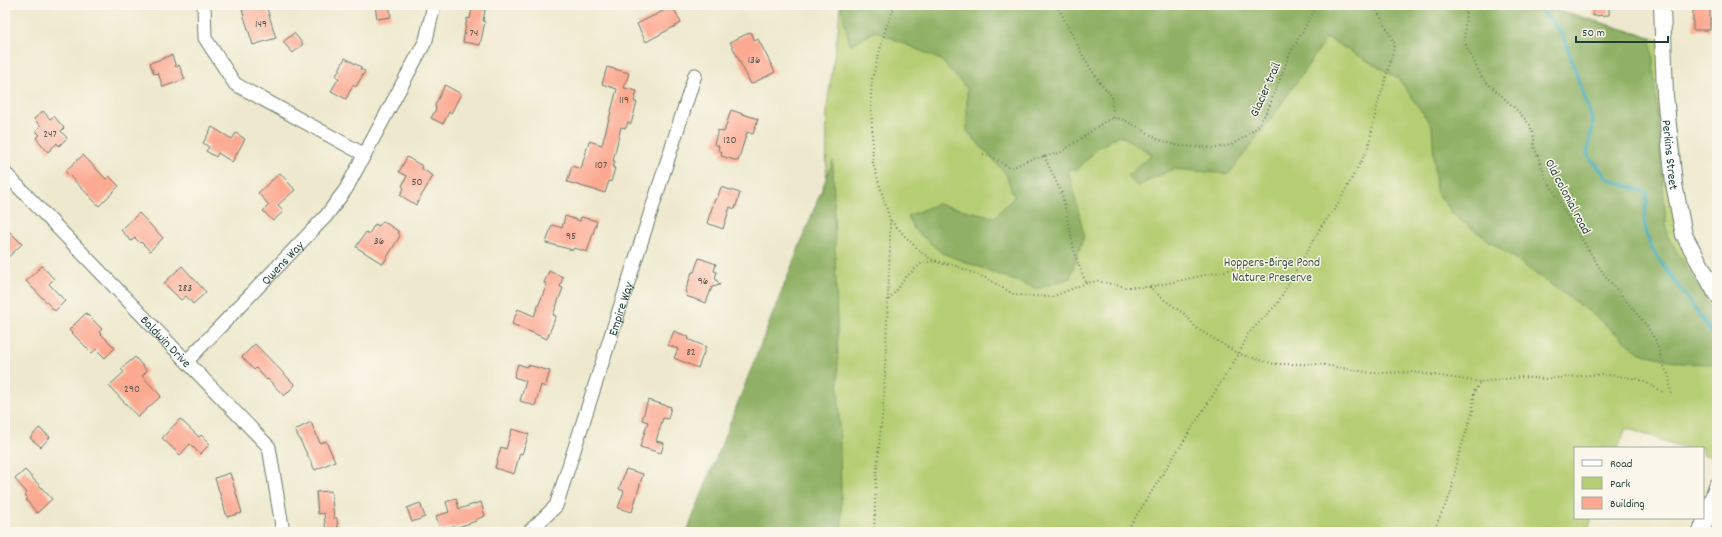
<svg xmlns="http://www.w3.org/2000/svg" width="1722" height="537" font-family="Dekko,sans-serif">
<style>
.green{fill:#b6ce73;stroke:#6a8654}
.forest{fill:#90b165;stroke:#58774c}
.lines{fill:none;stroke-linecap:round;stroke-linejoin:round}
.stream{stroke:#3aaab8;stroke-width:3.5}
.building{fill:#fca991}
.minor-casing{stroke:#67796a;stroke-width:15}
.tertiary-casing{stroke:#67796a;stroke-width:18}
.path{stroke:#67796a;stroke-width:2;stroke-dasharray:1 3;stroke-linecap:butt}
.minor{stroke:#fff;stroke-width:13}
.tertiary{stroke:#fff;stroke-width:16}
.labels{text-anchor:middle;stroke-width:3;stroke-linejoin:round;paint-order:stroke}
.number-label{font-size:11px;fill:#56584b}
.street-label{font-size:13px;fill:#1f3d34;stroke:#fbf7ec}
.park-label{font-size:13px;fill:#3d5a41;stroke:#fbf7ec}
</style>
<rect width="100%" height="100%" fill="#fbf7ec"/>
<filter id="ink" filterUnits="userSpaceOnUse"><feTurbulence type="fractalNoise" baseFrequency=".025" numOctaves="2"/><feDisplacementMap in="SourceGraphic" scale="8" xChannelSelector="R" yChannelSelector="G"/><feConvolveMatrix kernelMatrix="1 2 1 2 8 2 1 2 1" color-interpolation-filters="sRGB"/></filter>
<filter id="wash" filterUnits="userSpaceOnUse"><feTurbulence type="fractalNoise" baseFrequency=".012" numOctaves="4" result="noise"/><feDisplacementMap in="SourceGraphic" scale="16" xChannelSelector="R" yChannelSelector="G"/><feGaussianBlur stdDeviation="0.9" result="paint"/><feColorMatrix in="noise" values="0 0 0 0 0 0 0 0 0 0 0 0 0 0 0 0 0 1.4 0 .05"/><feComposite in="paint" operator="in"/></filter>
<g filter="url(#wash)">
<rect width="100%" height="100%" fill="#eee9ce"/>
<path class="green" d="M 840,5 L 1544,5 L 1663,41 L 1684,235 L 1717,295 L 1717,452 L 1715,458 L 1703,454 L 1703,448 L 1685,448 L 1626,428 L 1618,448 L 1575,448 L 1575,518 L 1592,518 L 1587,532 L 815,532 L 826,203 L 827,107 L 839,23 Z"/>
<path class="forest" d="M 841,5 L 1534,5 L 1651,38 L 1667,235 L 1717,318 L 1717,357 L 1712,364 L 1682,363 L 1640,353 L 1591,313 L 1456,217 L 1436,191 L 1432,126 L 1398,78 L 1327,38 L 1277,110 L 1229,174 L 1173,169 L 1137,186 L 1127,176 L 1152,154 L 1120,135 L 1098,148 L 1077,170 L 1068,169 L 1084,235 L 1070,278 L 1037,289 L 942,253 L 914,229 L 908,216 L 937,204 L 995,217 L 1014,197 L 1006,174 L 967,131 L 967,89 L 941,60 L 876,31 L 850,45 Z
M 833,161 L 842,532 L 687,532 Z"/>
<g class="lines">
<path class="stream" d="M 1537,5 L 1563,35 L 1593,122 L 1587,154 L 1608,179 L 1647,193 L 1644,223 L 1651,248 L 1717,340"/>
</g>
<g id="blocks">
<path class="building" d="M 247,5 L 266,5 L 276,38 L 253,45 L 242,10 L 248,8 Z
M 375,5 L 389,5 L 391,17 L 377,19 Z
M 1593,5 L 1609,5 L 1609,15 L 1593,16 Z
M 1693,5 L 1710,5 L 1710,30 L 1693,30 Z
M 472,7 L 485,10 L 483,21 L 485,22 L 480,45 L 463,42 L 467,18 L 470,19 Z
M 673,7 L 681,23 L 646,42 L 637,24 L 669,8 L 670,9 Z
M 751,32 L 755,41 L 758,39 L 775,72 L 751,84 L 730,42 Z
M 294,33 L 303,44 L 293,53 L 283,42 Z
M 172,55 L 176,67 L 179,65 L 185,79 L 163,87 L 158,73 L 154,74 L 150,63 Z
M 345,58 L 361,67 L 360,69 L 365,71 L 356,87 L 353,85 L 346,99 L 331,91 L 339,78 L 336,76 Z
M 607,67 L 629,73 L 624,88 L 637,91 L 634,102 L 637,102 L 631,124 L 628,122 L 626,128 L 621,127 L 613,161 L 615,161 L 613,168 L 615,168 L 611,182 L 609,181 L 605,193 L 567,182 L 572,166 L 581,169 L 589,141 L 602,145 L 617,89 L 602,84 Z
M 445,85 L 461,94 L 451,113 L 449,112 L 443,124 L 431,118 L 436,109 L 435,105 Z
M 731,110 L 758,119 L 753,134 L 747,132 L 738,161 L 721,156 L 722,152 L 718,150 L 719,146 L 714,144 L 718,130 L 724,132 Z
M 43,111 L 50,119 L 54,116 L 64,128 L 61,131 L 67,138 L 59,146 L 57,143 L 48,152 L 36,138 L 40,135 L 36,131 L 41,126 L 34,119 Z
M 212,127 L 232,139 L 236,133 L 245,139 L 232,162 L 218,153 L 216,157 L 206,151 L 209,147 L 203,143 Z
M 83,155 L 106,179 L 109,176 L 119,186 L 99,206 L 65,171 Z
M 407,157 L 422,166 L 421,168 L 433,176 L 416,205 L 400,195 L 404,188 L 402,186 L 407,176 L 399,172 Z
M 280,173 L 295,190 L 278,205 L 284,211 L 273,221 L 263,211 L 269,205 L 258,193 Z
M 721,187 L 740,193 L 735,209 L 730,207 L 723,229 L 707,223 L 715,199 L 717,199 Z
M 139,213 L 163,238 L 150,251 L 141,242 L 140,243 L 135,238 L 131,241 L 121,230 Z
M 565,216 L 580,221 L 581,217 L 597,221 L 587,252 L 574,248 L 573,250 L 546,243 L 552,225 L 562,228 Z
M 383,221 L 398,231 L 400,236 L 383,264 L 356,247 L 366,232 L 369,234 L 375,224 L 379,226 Z
M 5,227 L 22,244 L 5,260 Z
M 699,258 L 716,264 L 714,271 L 717,272 L 715,278 L 720,285 L 712,287 L 706,303 L 686,296 L 687,293 L 685,292 L 692,272 L 694,272 Z
M 42,266 L 54,279 L 49,284 L 65,301 L 55,311 L 26,281 Z
M 182,266 L 206,292 L 193,304 L 186,296 L 181,300 L 164,283 Z
M 549,271 L 563,277 L 560,287 L 563,288 L 553,315 L 556,316 L 547,339 L 512,324 L 518,309 L 534,316 L 547,284 L 544,283 Z
M 86,313 L 102,329 L 99,332 L 115,348 L 105,358 L 96,349 L 92,353 L 69,330 Z
M 674,331 L 689,337 L 688,339 L 706,347 L 698,368 L 674,358 L 678,349 L 668,345 Z
M 255,344 L 295,385 L 284,396 L 268,379 L 267,380 L 256,368 L 254,370 L 242,357 Z
M 135,357 L 147,371 L 142,376 L 161,396 L 138,417 L 109,386 L 124,372 L 121,369 Z
M 518,364 L 527,367 L 528,365 L 550,371 L 545,387 L 541,385 L 535,406 L 520,401 L 526,381 L 514,377 Z
M 648,400 L 671,407 L 668,419 L 663,418 L 656,441 L 664,443 L 661,453 L 640,447 L 648,422 L 642,420 Z
M 180,419 L 199,437 L 201,435 L 210,444 L 200,454 L 190,444 L 180,455 L 162,438 Z
M 311,422 L 320,443 L 326,441 L 335,461 L 315,470 L 295,430 Z
M 39,428 L 50,437 L 41,447 L 30,438 Z
M 512,429 L 529,434 L 522,454 L 520,453 L 514,474 L 495,468 L 501,447 L 506,449 Z
M 626,469 L 643,474 L 632,512 L 618,508 L 624,491 L 619,489 Z
M 25,470 L 52,499 L 37,513 L 26,500 L 28,498 L 25,495 L 27,493 L 15,479 Z
M 230,473 L 242,513 L 227,517 L 215,478 Z
M 331,491 L 334,518 L 337,518 L 338,531 L 326,532 L 324,513 L 318,514 L 316,492 Z
M 456,498 L 459,509 L 481,502 L 485,516 L 477,519 L 476,521 L 455,528 L 454,526 L 441,531 L 436,516 L 449,512 L 446,502 Z
M 420,503 L 425,517 L 412,522 L 407,508 Z"/>
</g>
</g>
<g filter="url(#ink)">
<use href="#blocks" fill-opacity="0" stroke="#67796a" stroke-width="1"/>
<g class="lines">
<defs>
<g id="minor">
<path d="M 204,5 L 205,38 L 235,84 L 365,155"/>
<path id="s1" d="M 5,173 L 269,447 L 283,532"/>
<path id="s2" d="M 187,361 L 326,216 L 346,189 L 426,40 L 434,5"/>
<path id="s3" d="M 529,532 L 556,506 L 695,75"/>
</g>
<g id="tertiary">
<path id="s4" d="M 1662,5 L 1665,95 L 1674,184 L 1684,235 L 1717,295"/>
<path d="M 1701,532 L 1717,486"/>
</g>
</defs>
<use href="#minor" class="minor-casing"/>
<use href="#tertiary" class="tertiary-casing"/>
<path class="path" d="M 1057,5 L 1084,58 L 1101,84 L 1112,96 L 1113,118
M 1464,5 L 1466,11 L 1464,41 L 1482,78 L 1519,112 L 1530,125 L 1534,138 L 1534,146 L 1546,178 L 1569,219 L 1603,273 L 1646,325 L 1655,339 L 1665,369 L 1669,376 L 1671,395
M 983,154 L 993,157 L 1008,167 L 1014,167 L 1028,160 L 1060,153 L 1104,122 L 1113,118 L 1122,119 L 1140,128 L 1159,140 L 1180,146 L 1216,148 L 1231,145 L 1248,135 L 1258,126 L 1268,109 L 1289,56 L 1317,5
M 1044,156 L 1062,194 L 1076,258 L 1086,283
M 891,221 C 906,236 926,264 949,265
M 1150,287 L 1270,261 L 1302,258
M 889,300 L 906,277 L 922,263 L 936,261 L 954,265 L 988,279 L 1015,295 L 1052,297 L 1086,283 L 1098,281 L 1125,287 L 1150,287 L 1163,299 L 1186,315 L 1196,328 L 1239,354 L 1274,364 L 1318,364 L 1372,373 L 1413,372 L 1480,382
M 874,532 L 876,478 L 884,396 L 890,247 L 890,220 L 873,163 L 871,94 L 872,79 L 886,28 L 895,5
M 1126,532 L 1239,354 L 1248,334 L 1277,304 L 1322,225 L 1337,206 L 1368,148 L 1377,106 L 1385,81 L 1395,44 L 1374,5
M 1433,532 L 1451,493 L 1457,461 L 1473,410 L 1474,392 L 1480,382 L 1521,377 L 1544,379 L 1603,374 L 1639,379 L 1665,393"/>
<use href="#minor" class="minor"/>
<use href="#tertiary" class="tertiary"/>
</g>
</g>
<g class="labels">
<g class="number-label">
<text x="261" y="27">149</text>
<text x="474" y="36">74</text>
<text x="754" y="63">136</text>
<text x="624" y="103">119</text>
<text x="50" y="137">247</text>
<text x="730" y="143">120</text>
<text x="601" y="168">107</text>
<text x="417" y="185">50</text>
<text x="571" y="239">95</text>
<text x="379" y="244">36</text>
<text x="703" y="284">96</text>
<text x="185" y="291">283</text>
<text x="691" y="355">82</text>
<text x="132" y="392">290</text>
</g>
<g class="street-label">
<text transform="translate(1264 89) rotate(-66)" y="5">Glacier trail</text>
<text dy="5" stroke="none"><textPath href="#s4" startOffset="150">Perkins Street</textPath></text>
<text transform="translate(1569 196) rotate(62)" y="5">Old colonial road</text>
<text dy="5" stroke="none"><textPath href="#s2" startOffset="137">Owens Way</textPath></text>
<text dy="5" stroke="none"><textPath href="#s3" startOffset="245">Empire Way</textPath></text>
<text dy="5" stroke="none"><textPath href="#s1" startOffset="233">Baldwin Drive</textPath></text>
</g>
<g class="park-label">
<text x="1272" y="266">Hoppers-Birge Pond<tspan x="1272" dy="15">Nature Preserve</tspan></text>
</g>
</g>
<rect width="1722" height="537" fill="none" stroke="#fbf7ec" stroke-width="20"/>
<rect x="1574" y="447" width="130" height="72" fill="#fbf7ec" stroke="#a3ada2"/>
<rect x="1582" y="460" width="20" height="6" fill="#ffffff" stroke="#a3ada2"/>
<text x="1610" y="467" font-size="12" fill="#1f3d34">Road</text>
<rect x="1582" y="477" width="20" height="12" fill="#b6ce73" stroke="#a3ada2"/>
<text x="1610" y="487" font-size="12" fill="#1f3d34">Park</text>
<rect x="1582" y="497" width="20" height="12" fill="#fca991" stroke="#a3ada2"/>
<text x="1610" y="507" font-size="12" fill="#1f3d34">Building</text>
<path d="M1576 36v6h92v-6" fill="none" stroke="#1f3d34" stroke-width="2"/>
<text x="1582" y="36" font-size="12" fill="#1f3d34" stroke="#fbf7ec" stroke-width="3" paint-order="stroke">50 m</text>
</svg>
